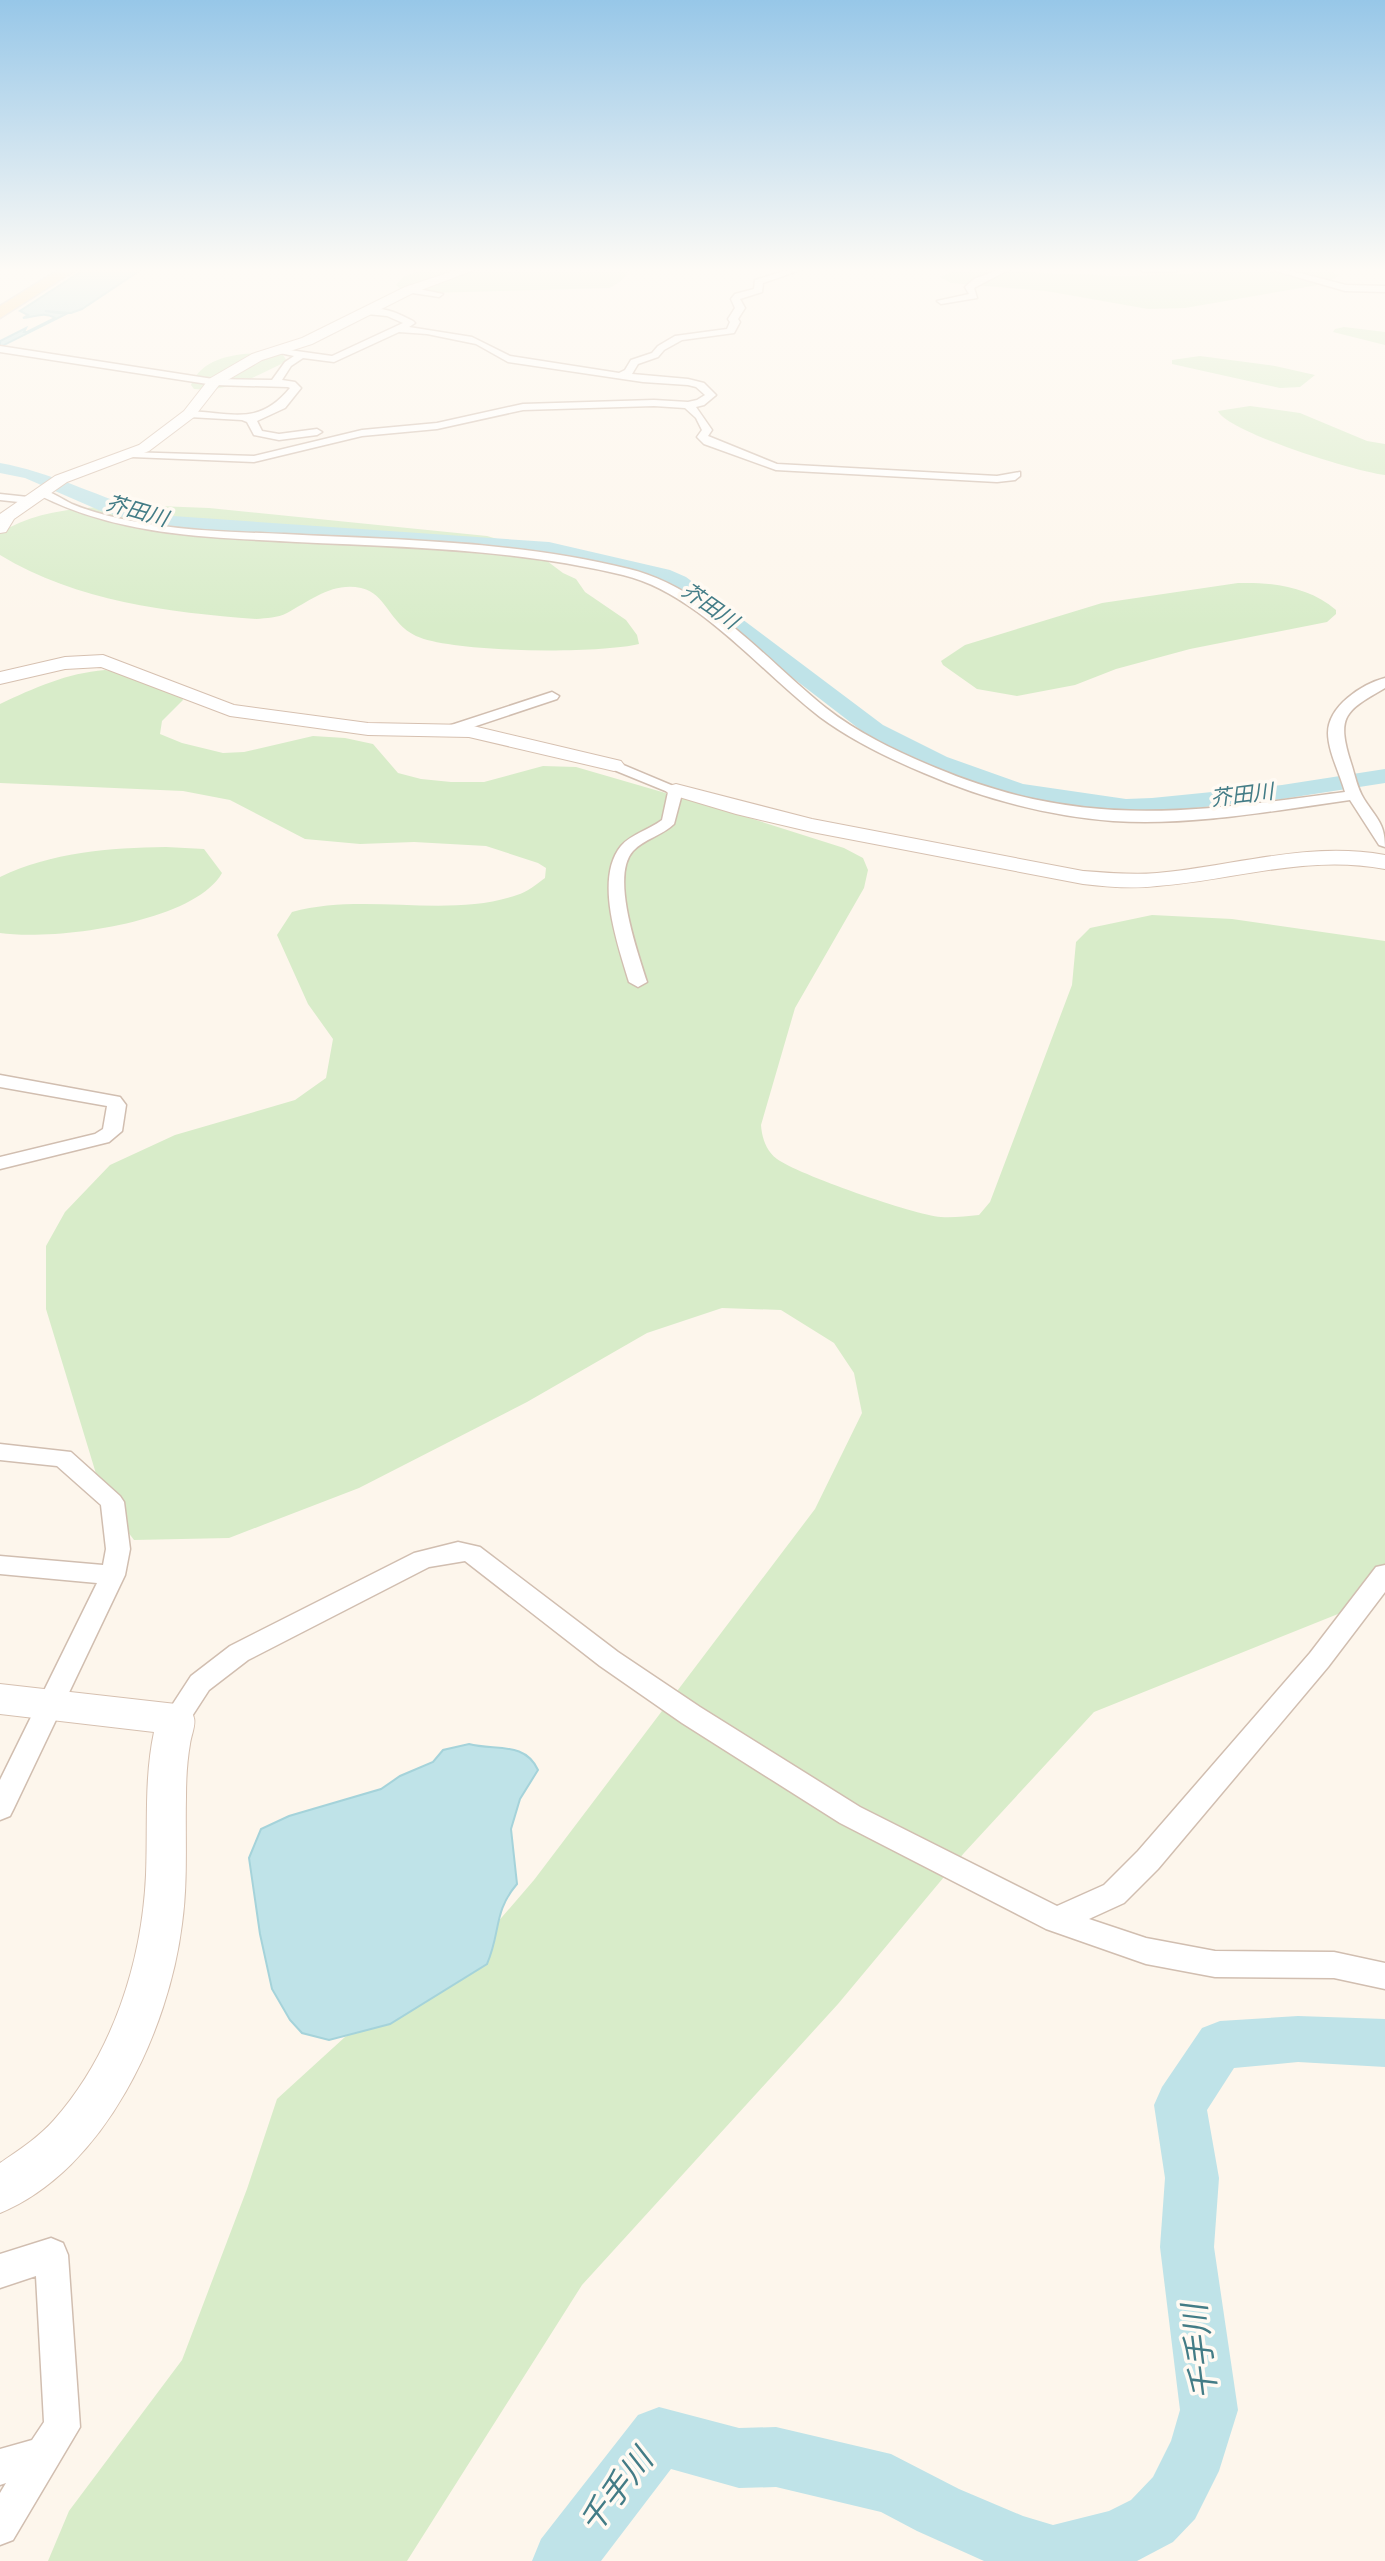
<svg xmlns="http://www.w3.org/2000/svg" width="1385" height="2561" font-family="Quicksand,'Noto Sans JP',sans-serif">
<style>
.green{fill:#d8ecc9}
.water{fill:#bfe3e8;stroke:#a5d3da;stroke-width:2}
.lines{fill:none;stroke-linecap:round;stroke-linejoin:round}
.river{fill:#bfe3e8;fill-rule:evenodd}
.street-casing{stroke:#d1beb0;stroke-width:3}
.secondary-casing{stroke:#d6c0b0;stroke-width:2}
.primary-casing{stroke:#dad1cd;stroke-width:3}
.street{fill:#fff;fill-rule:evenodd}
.secondary{fill:#fff;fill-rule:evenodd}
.primary{fill:#fbd9a5;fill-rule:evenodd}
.labels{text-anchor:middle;stroke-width:7;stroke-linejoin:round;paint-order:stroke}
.far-water-label{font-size:21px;font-style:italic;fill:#437c86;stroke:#fffaf3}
.near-water-label{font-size:32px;font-style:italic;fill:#437c86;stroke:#fffaf3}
</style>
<rect width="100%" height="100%" fill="#fdf6ec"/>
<path class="green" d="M 422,269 L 631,269 L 621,281 L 610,288 L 429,293 L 402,290 L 396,285 L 403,277 Z
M 1214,269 L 1328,269 L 1339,276 L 1318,285 L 1185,308 L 1148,309 L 1046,291 L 951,283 L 940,277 L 952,272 L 977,270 L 1120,276 L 1187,274 Z
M 1344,327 L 1385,332 L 1385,345 L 1333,332 L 1335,329 Z
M 269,353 L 283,355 L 287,361 C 257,376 229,392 194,389 L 191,385 C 203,355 241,353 269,353 Z
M 1200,356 L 1275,366 L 1315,375 L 1300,387 L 1280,388 L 1172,364 L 1172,360 Z
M 1250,406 L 1300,413 L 1367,441 L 1385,444 L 1385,475 C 1357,472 1227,432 1218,411 Z
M 157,506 L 209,508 L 487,536 L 531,549 L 563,573 L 576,579 L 585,592 L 626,620 L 637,635 L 639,644 C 597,654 453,653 416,636 C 389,623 386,593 361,588 C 332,582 310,601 287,613 C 277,618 267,618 256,619 C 167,612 78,602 0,555 L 0,533 C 46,504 104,507 157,506 Z
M 1238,583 C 1273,582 1309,587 1336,610 L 1336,614 L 1327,622 L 1190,649 L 1116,669 L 1075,685 L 1017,696 L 977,689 L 943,665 L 941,661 L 965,645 L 1102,603 Z
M 105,670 L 142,677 L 179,692 L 183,700 L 162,721 L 160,734 L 182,743 L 223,753 L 244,752 L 313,736 L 345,738 L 373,744 L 398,773 L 421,779 L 451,782 L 484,782 L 543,766 L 576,767 L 731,812 L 844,848 L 863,858 L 868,870 L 864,888 L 795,1008 L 761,1125 C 762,1138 766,1151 777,1159 C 797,1174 914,1215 941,1217 C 953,1218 967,1216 979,1215 L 990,1202 L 1072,985 L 1076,942 L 1090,928 L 1152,915 L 1232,919 L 1385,941 L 1385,1574 L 1348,1610 L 1094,1712 L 964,1853 L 838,2004 L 582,2285 L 407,2561 L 48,2561 L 69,2511 L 182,2360 L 247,2189 L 277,2099 L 345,2037 L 440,1989 L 534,1880 L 815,1509 L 862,1413 L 854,1373 L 834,1343 L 781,1310 L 722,1308 L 647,1333 L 527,1402 L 359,1488 L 229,1538 L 134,1540 L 104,1500 L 46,1309 L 46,1246 L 65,1212 L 110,1165 L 175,1135 L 295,1100 L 326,1078 L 333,1039 L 308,1004 L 277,935 L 292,912 C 364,892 448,919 517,895 C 527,892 537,884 545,878 L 546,868 L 538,863 L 486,846 L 414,842 L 360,844 L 305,839 L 230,800 L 183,791 L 0,783 L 0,704 C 34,688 67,673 105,670 Z
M 166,847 L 204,849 L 222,873 C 194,923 53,941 0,933 L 0,877 C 52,852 109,848 166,847 Z"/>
<path class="water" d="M 85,269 L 142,269 L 82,309 L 71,313 L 45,311 L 66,314 L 0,347 L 0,341 L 26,328 L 24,332 L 27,332 L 55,318 C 44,311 35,317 23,318 L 28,315 L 20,311 Z
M 469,1744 C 495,1751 525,1741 538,1770 L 520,1799 L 511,1829 L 517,1884 C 493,1912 501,1932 487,1964 L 390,2024 L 329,2040 L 302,2033 L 290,2020 L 272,1989 L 260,1934 L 249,1858 L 261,1829 L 289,1816 L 381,1789 L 400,1776 L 433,1762 L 443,1750 Z"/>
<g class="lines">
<path class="river" d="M 0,463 C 55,473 104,500 158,515 L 549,542 L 670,570 L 686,577 L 883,725 L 947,757 L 1023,784 L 1126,799 L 1152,798 L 1282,785 L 1385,769 L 1385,783 L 1282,799 L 1126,815 L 1009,796 L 929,767 L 867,735 L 672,585 L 656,579 L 549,554 L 157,527 L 101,511 L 25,478 L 0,473 Z
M 1298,2016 L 1385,2019 L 1385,2067 L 1298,2062 L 1234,2068 L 1207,2110 L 1219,2178 L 1214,2247 L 1238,2410 L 1219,2471 L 1195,2519 L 1173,2542 L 1137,2561 L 984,2561 L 917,2531 L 881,2512 L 776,2487 L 739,2488 L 671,2469 L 601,2561 L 532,2561 L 541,2539 L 638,2415 L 659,2407 L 739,2428 L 776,2427 L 891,2454 L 959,2489 L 1023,2516 L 1053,2525 L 1109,2511 L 1131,2500 L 1153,2477 L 1171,2441 L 1180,2410 L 1160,2247 L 1165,2178 L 1154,2105 L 1162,2087 L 1202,2028 L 1220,2021 Z"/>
<defs>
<path id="street" d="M 791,269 L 803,269 L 763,283 L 762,292 L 740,299 L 745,308 L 738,319 L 740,322 L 734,333 L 682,340 L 664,350 L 658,357 L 638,364 L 632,374 L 688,379 L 704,383 L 716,395 L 704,405 L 696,407 L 712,430 L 708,436 L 777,464 L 997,476 L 1020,472 L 1020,476 L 1015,480 L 997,482 L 776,470 L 704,444 L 697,437 L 702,430 L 696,418 L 685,408 L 654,406 L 523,410 L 437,429 L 362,436 L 254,462 L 132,457 L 128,456 L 128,452 L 254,456 L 362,430 L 437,423 L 523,404 L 654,400 L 688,402 L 697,400 L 705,395 L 696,387 L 688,385 L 643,382 L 508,362 L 476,344 L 427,334 L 399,332 L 334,362 L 303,358 L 291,366 L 282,380 L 295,382 L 301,388 L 285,408 L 257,421 L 262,431 L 279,434 L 317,429 L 322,432 L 317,435 L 279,440 L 254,435 L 247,422 L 242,420 L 189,417 L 184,414 L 189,411 C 233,413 259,426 290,388 L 288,387 L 214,385 L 0,352 L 0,346 L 213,379 L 272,380 L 285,362 L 294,356 L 275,352 L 275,348 L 332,356 L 403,323 L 387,316 L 367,314 L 365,312 C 381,304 399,314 413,321 L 415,323 L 409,327 L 472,337 L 510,356 L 619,373 L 625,370 L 631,360 L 652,353 L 658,346 L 675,336 L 727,329 L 730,322 L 728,319 L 735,308 L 731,299 L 735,294 L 754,289 L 755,280 Z
M 1000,269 L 1010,269 L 974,288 L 977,298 L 941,304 L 937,301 L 969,294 L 965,287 L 974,279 Z
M 1140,269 L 1179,269 L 1175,272 L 1144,272 Z
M 1269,269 L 1284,269 L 1346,285 L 1385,286 L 1385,292 L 1345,291 Z
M 409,287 L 443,294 L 439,297 L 406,292 L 406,288 Z
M 41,489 C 52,492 62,499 72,504 C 91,512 112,517 132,521 C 182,531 234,532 284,534 C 399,540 518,541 629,569 C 707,588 766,660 826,708 C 859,734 898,752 936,768 C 1085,830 1192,812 1345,792 C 1340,774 1328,751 1328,733 C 1328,706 1362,684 1385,678 L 1385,688 C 1345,711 1336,716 1351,763 C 1355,775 1357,788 1364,799 C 1376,818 1385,823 1385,847 L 1379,845 L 1350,800 C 1272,811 1192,826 1113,821 C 1048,816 984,799 924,773 C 888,758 851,740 820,717 C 760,671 698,593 623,575 C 516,549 404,547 296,542 C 207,537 118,536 37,494 L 35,492 Z
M 0,494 L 28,497 L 34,500 L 28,503 L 0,500 Z
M 552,692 L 559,696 L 557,699 L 452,734 L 442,734 L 440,731 L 442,728 Z
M 614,761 L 683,790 L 674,824 C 663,835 644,839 633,851 C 610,876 638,953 647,982 L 638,987 L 629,982 C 618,945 594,879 621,846 C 631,834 649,830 662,820 L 668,792 L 609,768 L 607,765 Z
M 0,1075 L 120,1097 L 126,1105 L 122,1131 L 109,1142 L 0,1169 L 0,1157 L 95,1134 L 103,1129 L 107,1106 L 0,1087 Z
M 0,1444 L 71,1452 L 120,1496 L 124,1502 L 130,1549 L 125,1575 L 14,1808 L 10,1816 L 0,1820 L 0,1780 L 97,1583 L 0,1574 L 0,1556 L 103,1565 L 106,1549 L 101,1505 L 57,1466 L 0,1460 Z
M 458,1542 L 480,1547 L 618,1652 L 700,1707 L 860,1807 L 1057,1906 L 1104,1885 L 1138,1851 L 1310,1653 L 1376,1567 L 1385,1565 L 1385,1592 L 1328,1667 L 1158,1869 L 1124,1903 L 1089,1919 L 1146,1938 L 1215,1951 L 1334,1952 L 1385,1963 L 1385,1989 L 1334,1978 L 1215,1977 L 1146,1964 L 1046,1929 L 840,1823 L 682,1723 L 600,1666 L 465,1561 L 429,1567 L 248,1660 L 209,1690 L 185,1727 L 176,1730 L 167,1727 L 163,1719 L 191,1676 L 230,1646 L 414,1553 Z
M 51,2238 L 63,2243 L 68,2255 L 80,2427 L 13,2540 L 0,2545 L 0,2493 L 6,2483 L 0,2485 L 0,2449 L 32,2440 L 44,2422 L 36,2276 L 0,2288 L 0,2254 Z"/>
<path id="secondary" d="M 459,269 L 477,269 L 413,293 L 312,344 L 262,360 L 219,385 L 194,417 L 149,451 L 67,482 L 14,519 L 6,532 L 0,533 L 0,514 L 55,476 L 139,445 L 184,411 L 209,379 L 252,354 L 302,338 L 405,287 Z
M 103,655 L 234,705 L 368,723 L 469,725 L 621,761 L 624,765 L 621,769 L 614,771 L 469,737 L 368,735 L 230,716 L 101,667 L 65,669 L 0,684 L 0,672 L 65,657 Z
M 676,784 L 812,819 L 1083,871 C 1108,873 1132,875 1157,873 C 1235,866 1307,841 1385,855 L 1385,869 C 1307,854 1235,880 1157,886 C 1132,889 1108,887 1083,884 L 812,832 L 736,814 L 669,794 L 665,790 L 669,786 Z
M 0,1684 L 176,1704 L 189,1708 C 191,1711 193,1714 194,1718 C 196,1725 191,1736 190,1744 C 187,1761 186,1779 186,1797 C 185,1839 188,1881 182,1924 C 169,2030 105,2170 0,2213 L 0,2163 C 19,2150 39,2137 54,2120 C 113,2053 142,1962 146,1875 C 148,1827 144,1779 154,1732 L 0,1714 Z"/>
<path id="primary" d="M 60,269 L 77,269 L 0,318 L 0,306 Z"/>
</defs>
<use href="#street" class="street-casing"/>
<use href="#secondary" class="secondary-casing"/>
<use href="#primary" class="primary-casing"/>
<use href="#street" class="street"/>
<use href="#secondary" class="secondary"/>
<use href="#primary" class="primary"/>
</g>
<linearGradient id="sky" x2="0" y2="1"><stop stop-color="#97c7e8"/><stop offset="0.43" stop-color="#fefbf6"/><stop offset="1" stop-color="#fefbf6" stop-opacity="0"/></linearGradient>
<rect width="1385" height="627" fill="url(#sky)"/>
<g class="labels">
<g class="far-water-label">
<text transform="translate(137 511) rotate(16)" y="7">芥田川</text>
<text transform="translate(710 606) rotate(35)" y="7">芥田川</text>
<text transform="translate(1242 795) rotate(-7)" y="7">芥田川</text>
</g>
<g class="near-water-label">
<text transform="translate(1200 2352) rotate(-97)" y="11">千手川</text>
<text transform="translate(616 2491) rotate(-52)" y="11">千手川</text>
</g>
</g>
</svg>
